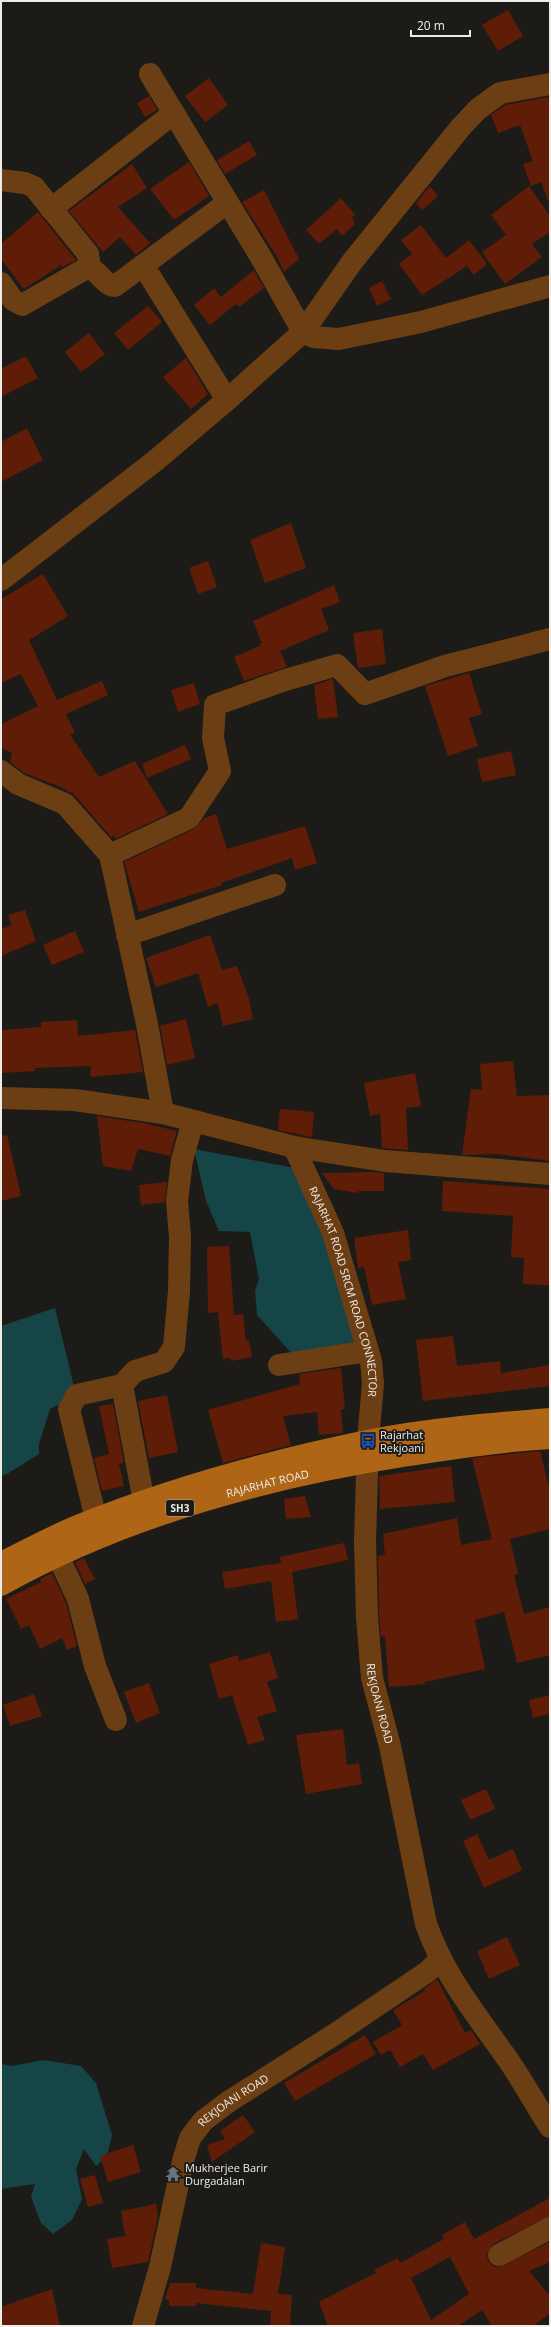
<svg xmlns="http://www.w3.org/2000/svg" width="551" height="2327" font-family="'Open Sans',sans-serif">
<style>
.water{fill:#154546}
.building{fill:#5f1d08;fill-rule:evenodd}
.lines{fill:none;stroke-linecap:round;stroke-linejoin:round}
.minor{stroke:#6b3f13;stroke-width:22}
.major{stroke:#ae6516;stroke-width:22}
.labels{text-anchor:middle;stroke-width:4;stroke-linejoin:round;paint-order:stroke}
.shield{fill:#1d1b17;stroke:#afadaa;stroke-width:1}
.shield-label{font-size:10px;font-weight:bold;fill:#edece9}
.street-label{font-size:11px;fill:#edece9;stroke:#1d1b17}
.poi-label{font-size:11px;fill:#edece9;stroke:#1d1b17;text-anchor:start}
</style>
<rect width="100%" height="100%" fill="#1d1b17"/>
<path class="water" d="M 194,1149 L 295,1168 L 308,1188 L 358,1345 L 293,1355 L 257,1315 L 255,1291 L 259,1279 L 250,1232 L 219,1231 L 206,1201 Z
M 55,1308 L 76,1395 L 50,1409 L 39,1444 L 39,1454 L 7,1474 L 1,1476 L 1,1326 Z
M 43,2060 L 81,2066 L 96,2083 L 112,2135 L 107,2156 L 96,2166 L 84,2149 L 76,2169 L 82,2199 L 72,2220 L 53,2234 L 41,2223 L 31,2197 L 35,2184 L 1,2189 L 1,2064 L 12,2066 Z"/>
<path class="building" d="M 508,10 L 523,36 L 498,51 L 482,25 Z
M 209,78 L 228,105 L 205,122 L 185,96 Z
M 149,96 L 157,110 L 145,117 L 137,103 Z
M 548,97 L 550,103 L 550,201 L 548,201 L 541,182 L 531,186 L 523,164 L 533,161 L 520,125 L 498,133 L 491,115 L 505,105 Z
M 249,141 L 257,155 L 225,174 L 217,160 Z
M 189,162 L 209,196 L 174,220 L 150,189 Z
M 132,164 L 147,188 L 118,207 L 150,243 L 136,255 L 120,237 L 103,252 L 69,211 Z
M 430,186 L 438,196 L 422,210 L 416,203 Z
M 529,186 L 550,216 L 550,232 L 532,244 L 542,257 L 505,284 L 482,252 L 506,235 L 491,215 Z
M 264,190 L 299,259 L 284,272 L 276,255 L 242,202 Z
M 341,198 L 355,215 L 352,217 L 355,224 L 342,236 L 337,229 L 319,244 L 306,230 Z
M 38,212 L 76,260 L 63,267 L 61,265 L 24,289 L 1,259 L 1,244 Z
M 421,225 L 446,258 L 469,240 L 487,264 L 474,275 L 467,266 L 422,295 L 399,264 L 412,254 L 401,240 Z
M 254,270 L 264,288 L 239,307 L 236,304 L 210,325 L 194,305 L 214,288 L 221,297 Z
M 382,281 L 391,299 L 377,306 L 369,288 Z
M 148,306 L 162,322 L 128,350 L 114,333 Z
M 89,333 L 105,354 L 81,372 L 65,352 Z
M 26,356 L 38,378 L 1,397 L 1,369 Z
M 186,358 L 208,394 L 191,409 L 163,377 Z
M 27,428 L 43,460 L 1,482 L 1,442 Z
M 291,523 L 306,568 L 265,583 L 250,540 Z
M 208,561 L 217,587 L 198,594 L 189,568 Z
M 43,574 L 68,616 L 29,640 L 57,700 L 102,681 L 108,695 L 66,714 L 75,733 L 70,735 L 99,777 L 135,761 L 168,814 L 115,839 L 114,835 L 111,837 L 72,792 L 70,793 L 61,787 L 24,773 L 10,762 L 12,753 L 1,748 L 1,724 L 38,706 L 21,674 L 1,683 L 1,599 Z
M 334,585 L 340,602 L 321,609 L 329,630 L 280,651 L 287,667 L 244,681 L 234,657 L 260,646 L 259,644 L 262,643 L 253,621 Z
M 382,629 L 386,664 L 358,668 L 353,633 Z
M 469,673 L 482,714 L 469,718 L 478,746 L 448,756 L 425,686 Z
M 333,679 L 338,717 L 318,719 L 314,685 Z
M 194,683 L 200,704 L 178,712 L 171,690 Z
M 185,745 L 191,759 L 147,778 L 142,764 Z
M 511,751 L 516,775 L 482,782 L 477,759 Z
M 216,814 L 227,849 L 305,826 L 317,863 L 295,870 L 292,858 L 221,883 L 222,885 L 139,912 L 124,862 L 194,829 L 204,818 Z
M 25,910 L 36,941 L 1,956 L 1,929 L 12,925 L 8,915 Z
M 75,931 L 84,952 L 52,965 L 43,945 Z
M 210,935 L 222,970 L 237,966 L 249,999 L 253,1019 L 223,1026 L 218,1003 L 208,1007 L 198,973 L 156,987 L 146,958 Z
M 186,1019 L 195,1058 L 167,1065 L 160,1026 Z
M 77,1020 L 78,1036 L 135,1030 L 143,1072 L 91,1077 L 90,1066 L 35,1068 L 35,1071 L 1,1073 L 1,1030 L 41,1027 L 41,1022 Z
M 513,1061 L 517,1096 L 550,1095 L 550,1161 L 497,1154 L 462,1155 L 471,1089 L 482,1090 L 480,1064 Z
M 415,1073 L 421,1106 L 406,1108 L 408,1150 L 382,1148 L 380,1114 L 370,1116 L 364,1083 Z
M 280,1109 L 314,1112 L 312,1137 L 278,1130 Z
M 97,1116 L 143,1123 L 177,1131 L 170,1156 L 138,1149 L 131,1171 L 103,1166 Z
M 7,1135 L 21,1196 L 1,1201 L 1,1136 Z
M 374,1172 L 384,1173 L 384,1191 L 358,1191 L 358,1193 L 334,1189 L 322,1173 Z
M 443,1181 L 550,1189 L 550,1285 L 523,1284 L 524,1258 L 511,1257 L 513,1216 L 442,1211 Z
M 167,1182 L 165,1202 L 141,1205 L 139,1185 Z
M 408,1230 L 411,1260 L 398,1262 L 406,1299 L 372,1305 L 364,1267 L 358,1268 L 354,1238 Z
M 229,1246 L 234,1315 L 243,1314 L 246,1341 L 249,1340 L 252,1357 L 231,1361 L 230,1358 L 223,1359 L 218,1312 L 208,1313 L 207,1247 Z
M 453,1336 L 457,1366 L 500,1361 L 501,1373 L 550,1365 L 550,1386 L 423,1401 L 416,1340 Z
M 341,1368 L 345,1409 L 341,1409 L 343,1433 L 319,1435 L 317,1412 L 283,1416 L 291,1445 L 223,1463 L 208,1410 L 300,1384 L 299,1374 Z
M 167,1395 L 178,1452 L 149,1458 L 138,1401 Z
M 113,1404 L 124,1463 L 119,1464 L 124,1486 L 102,1491 L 94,1458 L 109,1454 L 99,1406 Z
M 540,1451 L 550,1492 L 550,1529 L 510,1539 L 518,1574 L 514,1575 L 524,1614 L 550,1607 L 550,1655 L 517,1663 L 504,1612 L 475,1620 L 485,1669 L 425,1682 L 425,1684 L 389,1687 L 385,1636 L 381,1637 L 379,1616 L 378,1556 L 385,1555 L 383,1534 L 457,1518 L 461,1545 L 492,1539 L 472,1458 Z
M 451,1466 L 455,1502 L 380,1509 L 379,1476 Z
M 305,1496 L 311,1517 L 286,1519 L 284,1499 Z
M 344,1543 L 348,1560 L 292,1572 L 298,1619 L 276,1622 L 271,1581 L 225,1589 L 222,1572 L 281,1563 L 280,1557 Z
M 84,1558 L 95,1579 L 85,1584 L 75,1562 Z
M 52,1573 L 66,1603 L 77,1646 L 67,1650 L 62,1638 L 40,1649 L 29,1625 L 21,1629 L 6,1599 L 41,1582 L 40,1579 Z
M 270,1652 L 278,1678 L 267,1682 L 277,1711 L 257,1717 L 265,1740 L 248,1745 L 232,1695 L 219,1699 L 209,1664 L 238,1655 L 239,1661 Z
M 149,1683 L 160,1713 L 136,1723 L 124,1692 Z
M 34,1694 L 42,1716 L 10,1726 L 3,1705 Z
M 550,1695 L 550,1714 L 533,1718 L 529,1700 Z
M 343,1729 L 347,1765 L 359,1763 L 362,1784 L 306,1794 L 296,1735 Z
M 486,1789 L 495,1809 L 470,1820 L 461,1800 Z
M 477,1834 L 489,1860 L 513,1849 L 522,1870 L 484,1888 L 463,1841 Z
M 507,1937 L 520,1965 L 489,1979 L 477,1951 Z
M 437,1979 L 465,2033 L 471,2030 L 480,2044 L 433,2070 L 423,2054 L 400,2067 L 390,2050 L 381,2055 L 373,2042 L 402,2025 L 393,2010 L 425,1991 L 424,1989 Z
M 365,2035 L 376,2054 L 295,2101 L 284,2083 Z
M 243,2115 L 255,2132 L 212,2162 L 207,2145 L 225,2139 L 220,2131 Z
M 133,2145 L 141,2172 L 108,2182 L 100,2156 Z
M 95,2175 L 103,2203 L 88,2207 L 80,2179 Z
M 550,2198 L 550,2216 L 493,2244 L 487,2254 L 488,2261 L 493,2266 L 499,2267 L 550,2242 L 550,2262 L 529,2271 L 550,2296 L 550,2313 L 534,2326 L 492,2326 L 482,2310 L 458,2326 L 328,2326 L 319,2302 L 376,2273 L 374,2270 L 398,2258 L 400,2263 L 444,2239 L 442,2235 L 465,2222 L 474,2239 ZM 450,2257 L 469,2294 L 431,2320 L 411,2278 Z
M 156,2204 L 158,2216 L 148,2262 L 112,2268 L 107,2239 L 125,2236 L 121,2211 Z
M 261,2243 L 285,2247 L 278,2294 L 292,2295 L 290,2326 L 270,2326 L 271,2311 L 196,2303 L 196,2306 L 169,2306 L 169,2300 L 165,2299 L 170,2283 L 196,2283 L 196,2288 L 253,2294 Z
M 52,2289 L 60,2326 L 1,2326 L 1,2307 Z"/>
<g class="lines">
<g class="minor">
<path d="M 150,74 L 262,259 L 303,332 L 313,337 L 339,339 L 421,322 L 550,286"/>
<path d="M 1,180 L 25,183 L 34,187 L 88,254 L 90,268"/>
<path d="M 51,209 L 174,113"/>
<path d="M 143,265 L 227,400"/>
<path d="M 1,283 L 13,300 L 22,305 L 85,269 C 99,267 102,285 115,286 L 227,203"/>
<path d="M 1,580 L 155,461 L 227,400 L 303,332 L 352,262 L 461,127 L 478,109 L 500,93 L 550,84"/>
<path d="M 1,771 L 18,784 L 65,804 L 110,855 L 147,1024 L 163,1113"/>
<path d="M 110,855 L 189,818 L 220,771 L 213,738 L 215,705 L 282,681 L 337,665 L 365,694 L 445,666 L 550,639"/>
<path d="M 127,935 L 275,885"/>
<path d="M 1,1098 L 75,1100 L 163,1113 L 294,1147 L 385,1161 L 550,1174"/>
<path id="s1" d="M 294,1147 L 333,1233 L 371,1361 L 373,1383 L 368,1441 L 365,1541 L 367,1617 L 372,1678 L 390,1746 L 426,1924 C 445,1977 474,2011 506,2057 C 522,2079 535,2104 550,2127"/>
<path d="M 279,1365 L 368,1351"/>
<path d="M 144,1502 L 122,1385 L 135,1371 L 164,1362 L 174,1347 L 179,1291 L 180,1237 L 177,1201 L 182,1160 L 193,1121"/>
<path d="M 96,1519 L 69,1409 L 77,1395 L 122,1385"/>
<path d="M 58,1556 L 78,1599 L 95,1666 L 116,1720"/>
<path d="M 499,2255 L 550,2228"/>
<path id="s2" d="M 143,2326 L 160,2267 L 183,2161 L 190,2138 L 203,2121 L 228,2102 L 332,2036 L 427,1972 L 441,1959"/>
</g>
<g class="major">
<path d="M 1,1563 C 27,1550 53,1536 80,1525 C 172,1488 270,1461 367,1441 C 427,1429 489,1424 550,1419"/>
<path id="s3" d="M 1,1585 C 124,1516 264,1478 403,1456 C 452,1448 500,1441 550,1438"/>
</g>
</g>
<defs>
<symbol id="bus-bare" viewBox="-9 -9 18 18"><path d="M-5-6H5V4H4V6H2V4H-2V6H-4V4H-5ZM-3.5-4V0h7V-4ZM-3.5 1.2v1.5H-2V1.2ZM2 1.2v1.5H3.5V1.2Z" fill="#1a4fb4" stroke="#1d1b17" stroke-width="2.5" paint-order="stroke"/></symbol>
<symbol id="temple-bare" viewBox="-9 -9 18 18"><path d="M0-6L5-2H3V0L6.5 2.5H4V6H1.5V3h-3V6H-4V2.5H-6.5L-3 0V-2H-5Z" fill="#6b7280" stroke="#1d1b17" stroke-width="2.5" paint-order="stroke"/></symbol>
</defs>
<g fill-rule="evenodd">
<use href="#bus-bare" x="357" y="1430" width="22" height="22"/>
<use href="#temple-bare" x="162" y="2163" width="22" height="22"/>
</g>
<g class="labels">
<rect class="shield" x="166" y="1500" width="28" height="16" rx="3"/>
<g class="shield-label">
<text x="180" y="1512">SH3</text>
</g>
<g class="street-label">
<text dy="4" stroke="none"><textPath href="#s1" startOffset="154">RAJARHAT ROAD SRCM ROAD CONNECTOR</textPath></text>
<text dy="4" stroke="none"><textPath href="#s3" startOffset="286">RAJARHAT ROAD</textPath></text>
<text dy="4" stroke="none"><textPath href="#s1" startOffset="572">REKJOANI ROAD</textPath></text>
<text dy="4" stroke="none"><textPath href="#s2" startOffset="252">REKJOANI ROAD</textPath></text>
</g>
<g class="poi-label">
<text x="380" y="1439">Rajarhat<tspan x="380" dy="13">Rekjoani</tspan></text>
<text x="185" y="2172">Mukherjee Barir<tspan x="185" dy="13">Durgadalan</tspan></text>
</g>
</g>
<rect width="551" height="2327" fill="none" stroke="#edece9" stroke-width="4"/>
<path d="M411 30v6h59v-6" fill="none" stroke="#edece9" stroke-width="2"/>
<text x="417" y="30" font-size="12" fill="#edece9" stroke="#1d1b17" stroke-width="3" paint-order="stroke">20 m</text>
</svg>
